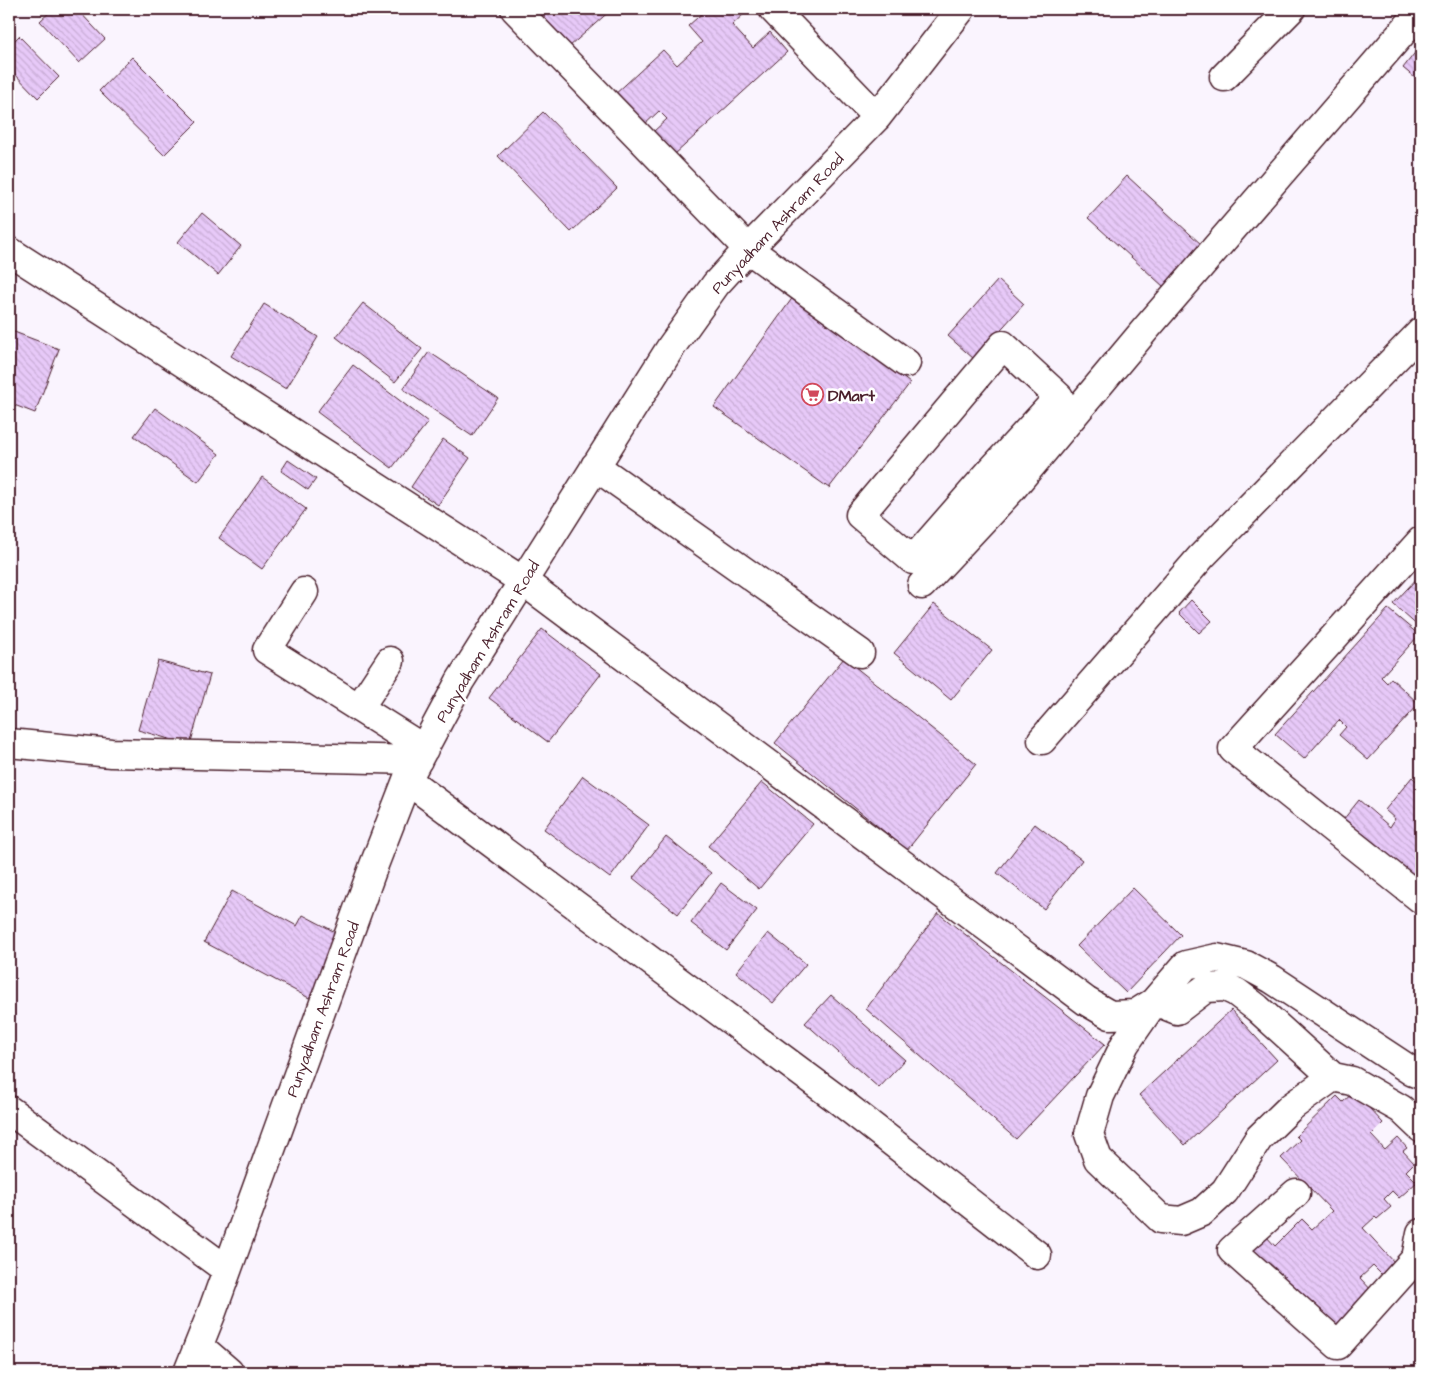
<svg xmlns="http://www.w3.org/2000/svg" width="1430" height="1381" font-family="'Architects Daughter',sans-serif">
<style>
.building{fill:url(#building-back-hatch);stroke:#4a1f2b}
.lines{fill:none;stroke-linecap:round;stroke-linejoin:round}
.minor-casing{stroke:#4a1f2b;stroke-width:31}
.minor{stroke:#fff;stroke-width:28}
.labels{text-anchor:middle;stroke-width:5;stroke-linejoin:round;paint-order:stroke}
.street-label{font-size:16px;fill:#4a1f2b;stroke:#fff}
.poi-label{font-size:16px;font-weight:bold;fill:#4a1f2b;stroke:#fff;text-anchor:start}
</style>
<defs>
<pattern id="building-back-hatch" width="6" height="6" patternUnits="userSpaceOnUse" patternTransform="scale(1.25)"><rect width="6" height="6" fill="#e7c9f8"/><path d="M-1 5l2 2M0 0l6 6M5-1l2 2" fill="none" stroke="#c8acd5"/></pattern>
</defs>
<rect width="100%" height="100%" fill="#faf4fe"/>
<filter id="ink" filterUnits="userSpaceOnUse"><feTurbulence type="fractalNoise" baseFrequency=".02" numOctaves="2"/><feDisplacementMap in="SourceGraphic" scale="10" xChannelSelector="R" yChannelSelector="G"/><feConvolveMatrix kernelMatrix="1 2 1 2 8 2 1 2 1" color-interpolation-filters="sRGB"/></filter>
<g filter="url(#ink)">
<path class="building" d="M 53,9 L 77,9 L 105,39 L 79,63 L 40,21 Z
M 536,9 L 612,9 L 569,47 Z
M 707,9 L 745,9 L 746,12 L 732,25 L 753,48 L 770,32 L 787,52 L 674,155 L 653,132 L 667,119 L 659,111 L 642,127 L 613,96 L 663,50 L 677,65 L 702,42 L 688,26 Z
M 19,36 L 59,77 L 38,98 L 9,68 L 9,46 Z
M 1421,45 L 1421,83 L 1403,68 Z
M 132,57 L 197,122 L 164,155 L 99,91 Z
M 543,112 L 617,188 L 571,232 L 498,156 Z
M 1127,176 L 1202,245 L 1164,287 L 1088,218 Z
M 202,213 L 241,246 L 218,275 L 178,242 Z
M 998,280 L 1024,304 L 974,359 L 948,336 Z
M 796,293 L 910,383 L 829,488 L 714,407 Z
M 363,303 L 422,349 L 395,382 L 336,337 Z
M 264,304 L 318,337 L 286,389 L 231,356 Z
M 9,330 L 59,349 L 35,413 L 9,403 Z
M 429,352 L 498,398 L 472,436 L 403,389 Z
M 353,365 L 428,422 L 392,468 L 317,412 Z
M 155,408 L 219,454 L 198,482 L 134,436 Z
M 443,439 L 470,458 L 438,505 L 411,487 Z
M 288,460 L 316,479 L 308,490 L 281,471 Z
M 262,477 L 306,509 L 262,569 L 219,538 Z
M 1421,574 L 1421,629 L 1393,604 Z
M 1191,600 L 1212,621 L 1199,633 L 1179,613 Z
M 934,604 L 992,650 L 951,700 L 894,653 Z
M 1388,609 L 1419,635 L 1381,677 L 1387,683 L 1391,678 L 1419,704 L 1368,760 L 1339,735 L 1346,727 L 1339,720 L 1304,759 L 1275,734 Z
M 542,629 L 601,674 L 548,742 L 489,698 Z
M 844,658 L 976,764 L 907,850 L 775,743 Z
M 158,661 L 210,675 L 190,745 L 138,730 Z
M 583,776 L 649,825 L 610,878 L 544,829 Z
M 1412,777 L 1421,785 L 1421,893 L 1339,825 L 1359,800 L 1390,827 L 1395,819 L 1385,810 Z
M 762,782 L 813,824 L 759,889 L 708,846 Z
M 1035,824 L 1082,860 L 1044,909 L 997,873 Z
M 666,837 L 711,873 L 678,914 L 633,878 Z
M 721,883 L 757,910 L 726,950 L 691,923 Z
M 1133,888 L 1181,935 L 1126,993 L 1077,946 Z
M 232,891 L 297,926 L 303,915 L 343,936 L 309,998 L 204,942 Z
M 938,913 L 1105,1044 L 1016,1139 L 866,1009 Z
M 768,933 L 806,964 L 773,1003 L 736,972 Z
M 831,995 L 905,1060 L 879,1088 L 805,1023 Z
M 1231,1010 L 1277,1060 L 1185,1145 L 1139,1095 Z
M 1354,1092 L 1383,1123 L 1371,1135 L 1385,1150 L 1398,1138 L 1407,1148 L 1403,1151 L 1414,1163 L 1406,1171 L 1417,1182 L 1399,1198 L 1392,1191 L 1384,1199 L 1391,1207 L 1377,1219 L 1375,1217 L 1363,1228 L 1395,1263 L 1382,1275 L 1373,1266 L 1360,1278 L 1375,1294 L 1335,1332 L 1246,1254 L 1266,1236 L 1275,1246 L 1302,1219 L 1312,1229 L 1332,1211 L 1281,1158 L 1300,1140 L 1296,1136 L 1337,1096 L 1343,1102 Z"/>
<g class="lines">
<defs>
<path id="minor" d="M 515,9 L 748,249 L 906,363
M 773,9 L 877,117
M 1224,77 L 1291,9
M 9,251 L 523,581 L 1086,1001 L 1110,1015 L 1135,1014 L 1154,1002 L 1186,965 L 1217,958 L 1246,965 L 1272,979 L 1413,1072 L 1421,1075
M 595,466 L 860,653
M 989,473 L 913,560 L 860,515 L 1003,345 L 1059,397 L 989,473 L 1010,491
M 1421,541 L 1233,749 L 1421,899
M 922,585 L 1010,491 L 1144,331 L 1421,11
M 304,592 L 267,650 L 424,749
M 359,708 L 390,661
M 1042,740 L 1201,557 L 1421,332
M 9,743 L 111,753 L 418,760
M 407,780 L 837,1099 L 1037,1255
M 1158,998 L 1167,1006 L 1177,1010 L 1206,988 L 1225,987 L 1236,992 L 1257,1008 L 1333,1077
M 1154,1002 L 1125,1044 L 1100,1096 L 1089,1134 L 1098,1159 L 1161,1219 L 1181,1221 L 1202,1212 L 1225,1191 L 1259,1138 L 1291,1107 L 1333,1077 L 1352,1081 L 1385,1100 L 1401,1109 L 1421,1128
M 9,1110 L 227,1270
M 1296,1193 L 1232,1250 L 1338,1345 L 1416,1258 L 1421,1233
M 199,1346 L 229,1372
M 188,1372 L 212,1312 L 374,865 L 407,780 L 460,681 L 671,347 L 716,284 L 748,249 L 877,117 L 961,9"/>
</defs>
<use href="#minor" class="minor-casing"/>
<use href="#minor" class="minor"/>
</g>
</g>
<defs>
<symbol id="supermarket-ring" viewBox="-11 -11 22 22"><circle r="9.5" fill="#fff" stroke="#d1495b" stroke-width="1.5"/><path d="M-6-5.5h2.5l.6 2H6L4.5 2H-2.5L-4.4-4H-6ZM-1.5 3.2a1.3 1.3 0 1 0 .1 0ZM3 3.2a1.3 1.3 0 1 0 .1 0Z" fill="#d1495b"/></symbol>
</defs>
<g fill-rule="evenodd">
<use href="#supermarket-ring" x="800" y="382" width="25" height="25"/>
</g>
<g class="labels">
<g class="street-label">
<text transform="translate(777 223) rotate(-47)" y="6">Punyadham Ashram Road</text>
<text transform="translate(487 641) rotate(-59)" y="6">Punyadham Ashram Road</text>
<text transform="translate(322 1009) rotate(-70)" y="6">Punyadham Ashram Road</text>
</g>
<g class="poi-label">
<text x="828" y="401">DMart</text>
</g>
</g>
<rect width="1430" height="1381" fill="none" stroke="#fff" stroke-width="30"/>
<rect x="15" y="15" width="1400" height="1351" fill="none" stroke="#4a1f2b" stroke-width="2" filter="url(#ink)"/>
</svg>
